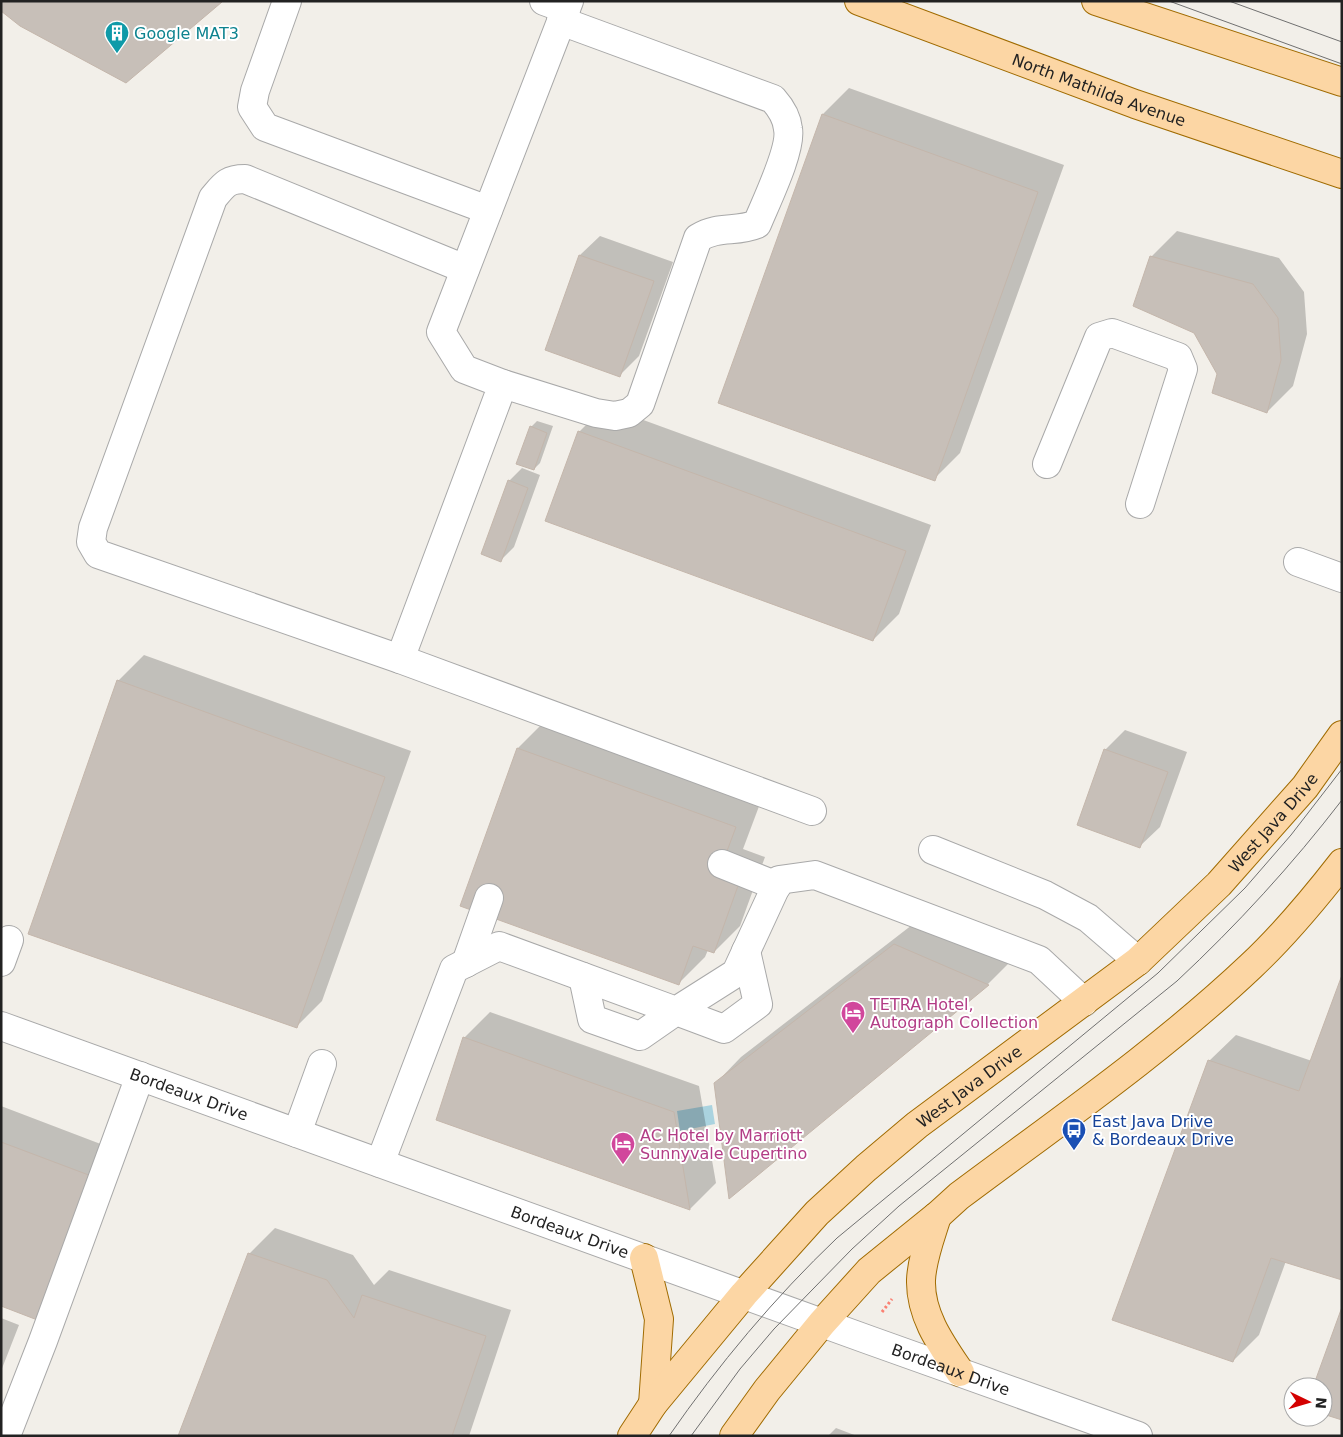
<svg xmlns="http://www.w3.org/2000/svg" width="1343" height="1437" font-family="'DejaVu Sans',sans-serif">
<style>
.water{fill:#aad3df}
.shadow{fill:#0003}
.building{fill:#c7bfb8;stroke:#c4b6ab}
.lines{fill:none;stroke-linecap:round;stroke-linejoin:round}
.minor-casing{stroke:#a9a9a9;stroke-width:30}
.major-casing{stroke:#a06b00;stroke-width:30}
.path{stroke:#fa8072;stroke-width:3;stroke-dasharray:2.5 2.5;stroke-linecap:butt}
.minor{stroke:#fff;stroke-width:28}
.major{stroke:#fcd6a4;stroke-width:28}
.tram{stroke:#707070;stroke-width:1}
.labels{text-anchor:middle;stroke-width:4;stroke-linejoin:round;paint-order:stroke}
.culture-label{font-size:16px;fill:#0d838f;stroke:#fff;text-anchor:start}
.street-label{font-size:16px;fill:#222;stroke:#fff}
.hotel-label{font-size:16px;fill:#b23c85;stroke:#fff;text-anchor:start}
.transit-label{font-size:16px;fill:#164399;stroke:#fff;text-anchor:start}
</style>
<rect width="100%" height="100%" fill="#f2efe9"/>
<path class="water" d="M 712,1105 L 715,1124 L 680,1131 L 677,1111 Z"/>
<path class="shadow" d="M 849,88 L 1064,165 L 960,453 L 934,479 L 720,402 L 823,114 Z
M 1177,231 L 1279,258 L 1304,292 L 1307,334 L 1293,386 L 1267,412 L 1218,374 L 1151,257 Z
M 600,236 L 673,262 L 639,356 L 619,376 L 546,349 L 580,255 Z
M 605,406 L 931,525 L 899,614 L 873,640 L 579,432 Z
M 537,421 L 553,426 L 540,463 L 534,469 L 531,427 Z
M 522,468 L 540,475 L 514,547 L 501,560 L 509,481 Z
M 144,655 L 411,751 L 322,1001 L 296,1027 L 118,681 Z
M 544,722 L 761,801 L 743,849 L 765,857 L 740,926 L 714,952 L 708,950 L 705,957 L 679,983 L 462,905 L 518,748 Z
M 1125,730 L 1187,752 L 1160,827 L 1140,846 L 1105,750 Z
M 921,918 L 1013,959 L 988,984 L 730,1197 L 715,1084 L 741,1057 Z
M 490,1012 L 699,1086 L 716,1183 L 690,1209 L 437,1119 L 464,1038 Z
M 1236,1035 L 1312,1061 L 1286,1261 L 1259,1335 L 1233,1361 L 1209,1061 Z
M 1,1106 L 119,1151 L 1,1305 Z
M 275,1228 L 353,1255 L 374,1285 L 389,1270 L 511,1310 L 469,1436 L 179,1436 L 249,1254 Z
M 1,1318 L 19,1325 L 1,1371 Z
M 836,1428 L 857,1436 L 828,1436 Z"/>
<path class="building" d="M 1,1 L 221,1 L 222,2 L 126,83 L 20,26 L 1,11 Z
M 822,114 L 1038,192 L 935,481 L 718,403 Z
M 579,255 L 654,281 L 620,377 L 545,350 Z
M 1150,256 L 1253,284 L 1278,318 L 1281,360 L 1267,413 L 1212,393 L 1217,374 L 1194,333 L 1133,306 Z
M 530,426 L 547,433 L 534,470 L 516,464 Z
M 578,431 L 906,551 L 873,641 L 545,521 Z
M 508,480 L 528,488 L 501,562 L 481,554 Z
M 117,680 L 385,777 L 297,1028 L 28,934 Z
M 517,748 L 736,827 L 718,875 L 739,883 L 714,953 L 693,946 L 679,985 L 460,906 Z
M 1104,749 L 1168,772 L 1140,848 L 1077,825 Z
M 894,944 L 989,985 L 729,1199 L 714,1083 Z
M 1342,975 L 1342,1280 L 1271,1258 L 1233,1362 L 1112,1320 L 1208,1060 L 1299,1091 Z
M 463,1037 L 674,1112 L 690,1210 L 436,1120 Z
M 1,1142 L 94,1177 L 40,1321 L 1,1306 Z
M 248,1253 L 327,1280 L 354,1318 L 362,1295 L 486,1336 L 452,1436 L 178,1436 Z
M 1342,1307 L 1342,1420 L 1323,1414 L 1323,1387 L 1313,1387 Z"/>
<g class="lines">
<defs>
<g id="minor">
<path d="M 287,1 L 255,91 L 252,107 L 265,127 L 488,210"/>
<path d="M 544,1 L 566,9"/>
<path d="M 569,1 L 441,332 L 464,369 L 503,384 L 400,659 L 812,811"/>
<path d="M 503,384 L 596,413 L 615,416 L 629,413 L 640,404 L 698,238 C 720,225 735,233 757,224 C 766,202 792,149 788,129 C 787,117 781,108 773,99 L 561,21"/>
<path d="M 1047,464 L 1099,337 L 1112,333 L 1178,357 L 1183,369 L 1140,504"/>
<path d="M 1298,562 L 1342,578"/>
<path d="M 400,659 L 98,554 L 91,542 L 93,528 L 213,198 C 224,185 227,179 245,179 L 465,269"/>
<path d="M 933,850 L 1045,895 L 1088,918 L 1138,961"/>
<path d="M 722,864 L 777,886"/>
<path d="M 1,962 L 9,940"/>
<path d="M 466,963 L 489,898"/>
<path d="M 583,977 L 592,1019 L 640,1036 L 676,1011 L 724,1029 L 758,1004 L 746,951"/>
<path id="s1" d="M 1,1026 L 869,1340 L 1138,1436"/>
<path d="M 297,1133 L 322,1064"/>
<path d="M 380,1163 L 454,969 L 499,946 L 676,1011 L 736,973 L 779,880 L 815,875 L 1039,960 L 1084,1002"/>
<path d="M 6,1436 L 43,1341 L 140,1076"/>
</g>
<g id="major">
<path id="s2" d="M 859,1 L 1135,104 L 1342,174"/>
<path d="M 1096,1 L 1342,82"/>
<path d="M 937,1216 C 931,1236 922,1258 921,1280 C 920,1315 941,1344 960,1372"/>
<path d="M 644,1258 L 659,1319 L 653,1404"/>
<path id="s3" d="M 632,1436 L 653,1404 L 744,1294 L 817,1213 L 866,1168 L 917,1125 L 1138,961 L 1219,884 L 1305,787 L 1342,735"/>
<path d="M 734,1436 L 767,1390 L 822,1323 L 869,1271 L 937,1216 L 959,1196 C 1058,1122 1161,1051 1251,966 C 1284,935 1314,899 1342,863"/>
</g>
</defs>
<use href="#minor" class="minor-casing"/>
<use href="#major" class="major-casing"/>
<path class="path" d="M 882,1312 L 892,1299"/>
<use href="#minor" class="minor"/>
<use href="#major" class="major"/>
<path class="tram" d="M 1169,1 L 1342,64
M 1229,1 L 1342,42
M 669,1436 C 719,1364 774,1298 837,1238 L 1158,973 L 1245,888 L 1291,835 L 1342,769
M 691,1436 L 740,1369 L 774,1329 L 852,1249 L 899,1206 L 1177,981 C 1237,925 1292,865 1342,800"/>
</g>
<defs>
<symbol id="building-pin" viewBox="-11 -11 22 30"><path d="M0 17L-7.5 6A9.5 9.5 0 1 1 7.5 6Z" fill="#0f9aa8" stroke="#fff"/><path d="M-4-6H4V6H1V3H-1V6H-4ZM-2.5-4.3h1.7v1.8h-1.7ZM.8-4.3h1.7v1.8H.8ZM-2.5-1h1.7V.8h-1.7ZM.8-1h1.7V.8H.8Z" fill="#fff"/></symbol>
<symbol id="hotel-pin" viewBox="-11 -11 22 30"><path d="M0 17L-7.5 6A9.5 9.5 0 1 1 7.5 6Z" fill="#d1479c" stroke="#fff"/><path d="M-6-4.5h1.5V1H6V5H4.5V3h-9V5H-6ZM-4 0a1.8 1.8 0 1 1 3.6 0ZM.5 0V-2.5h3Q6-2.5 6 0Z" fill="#fff"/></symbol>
<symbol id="bus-pin" viewBox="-11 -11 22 30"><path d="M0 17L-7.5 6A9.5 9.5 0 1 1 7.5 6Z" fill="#1a4fb4" stroke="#fff"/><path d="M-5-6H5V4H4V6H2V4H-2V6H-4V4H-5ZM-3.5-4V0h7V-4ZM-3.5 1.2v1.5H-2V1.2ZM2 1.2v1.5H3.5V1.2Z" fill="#fff"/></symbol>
</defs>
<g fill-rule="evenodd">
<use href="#building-pin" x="103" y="19" width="28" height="38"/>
<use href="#hotel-pin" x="839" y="999" width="28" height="38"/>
<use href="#bus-pin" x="1060" y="1116" width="28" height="38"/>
<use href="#hotel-pin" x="609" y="1130" width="28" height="38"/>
</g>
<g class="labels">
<g class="culture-label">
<text x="134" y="39">Google MAT3</text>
</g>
<g class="street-label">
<text dy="6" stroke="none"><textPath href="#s2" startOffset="256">North Mathilda Avenue</textPath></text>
<text dy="6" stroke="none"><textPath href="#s3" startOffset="892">West Java Drive</textPath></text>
<text dy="6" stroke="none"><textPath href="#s3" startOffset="488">West Java Drive</textPath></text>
<text dy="6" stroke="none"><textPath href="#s1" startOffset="200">Bordeaux Drive</textPath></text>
<text dy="6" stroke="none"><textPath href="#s1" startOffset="605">Bordeaux Drive</textPath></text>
<text dy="6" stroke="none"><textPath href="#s1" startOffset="1010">Bordeaux Drive</textPath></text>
</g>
<g class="hotel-label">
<text x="870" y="1010">TETRA Hotel,<tspan x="870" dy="18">Autograph Collection</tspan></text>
<text x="640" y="1141">AC Hotel by Marriott<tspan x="640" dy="18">Sunnyvale Cupertino</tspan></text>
</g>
<g class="transit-label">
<text x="1092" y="1127">East Java Drive<tspan x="1092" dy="18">&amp; Bordeaux Drive</tspan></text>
</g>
</g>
<rect width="1343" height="1437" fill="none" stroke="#222222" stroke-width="5"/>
<g transform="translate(1308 1402) rotate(95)"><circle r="24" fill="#ffffff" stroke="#a7a7a7"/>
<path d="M0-4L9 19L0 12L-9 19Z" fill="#d40000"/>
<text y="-8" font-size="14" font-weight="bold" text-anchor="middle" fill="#222222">N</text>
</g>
</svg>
